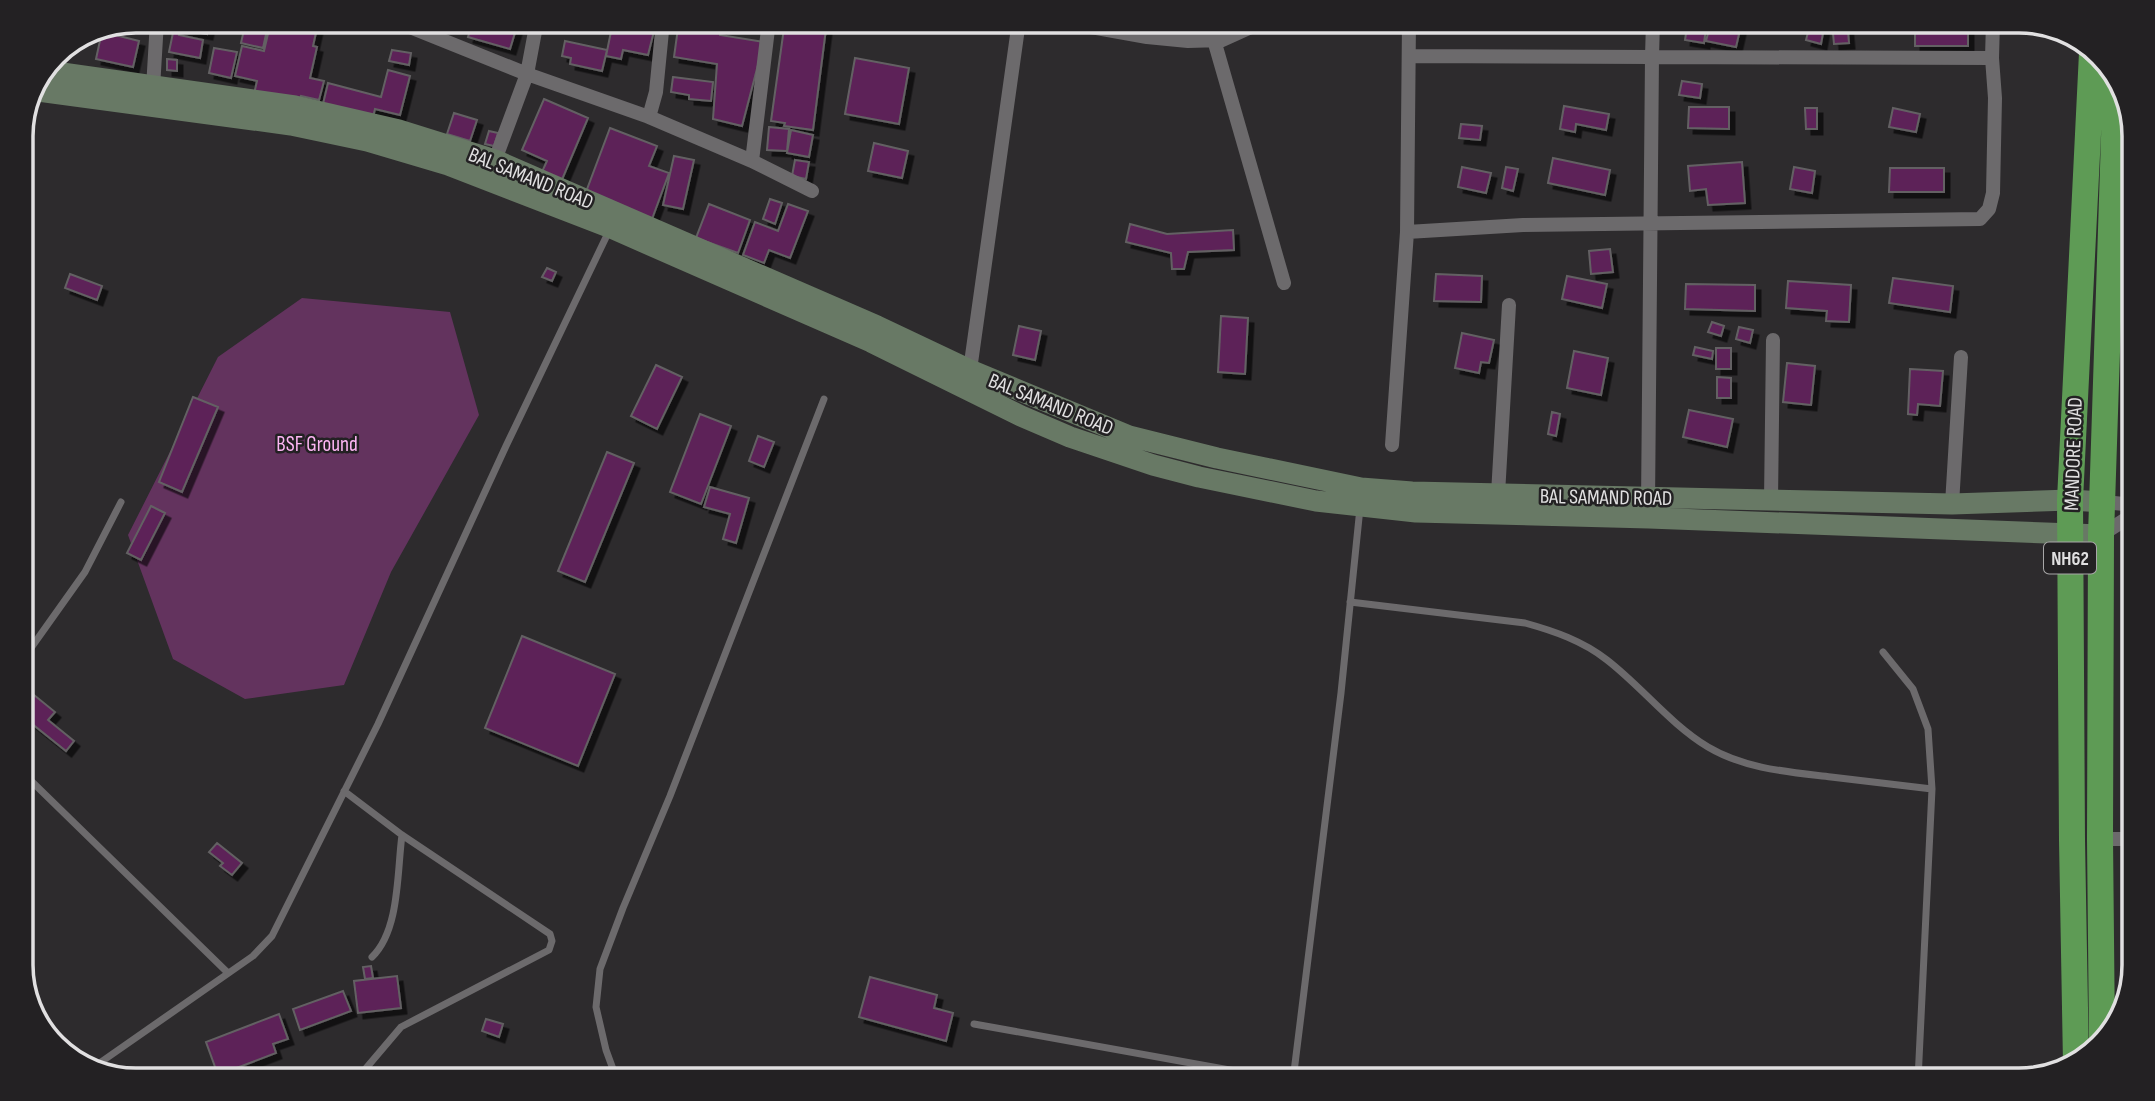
<svg xmlns="http://www.w3.org/2000/svg" width="2155" height="1101" font-family="'Sofia Sans Condensed',sans-serif">
<style>
.green{fill:#63335e}
.building{fill:#5d2158;stroke:#636163;stroke-width:2;filter:url(#shadow)}
.lines{fill:none;stroke-linecap:round;stroke-linejoin:round}
.lane{stroke:#6c6a6c;stroke-width:7}
.street{stroke:#6c6a6c;stroke-width:14}
.secondary{stroke:#687965;stroke-width:21}
.highway{stroke:#5e9b55;stroke-width:26}
.labels{text-anchor:middle;stroke-width:5;stroke-linejoin:round;paint-order:stroke}
.shield{fill:#232123;stroke:#a8a7a8;stroke-width:2}
.shield-label{font-size:19px;font-weight:bold;fill:#e1e0e1}
.street-label{font-size:21px;fill:#e1e0e1;stroke:#232123}
.park-label{font-size:21px;fill:#feb6f5;stroke:#232123}
.rim{fill:none;stroke:#e1e0e1;stroke-width:3.5}
</style>
<defs>
<filter id="shadow"><feDropShadow dx="5.5" dy="5.5" stdDeviation="0" flood-color="#0009"/></filter>
</defs>
<rect width="100%" height="100%" fill="#2d2b2d"/>
<path class="green" d="M 302,298 L 450,312 L 479,415 L 391,572 L 344,685 L 245,699 L 173,659 L 128,535 L 218,357 Z"/>
<path class="building" d="M 171,21 L 210,21 L 207,34 L 180,29 L 179,35 L 203,40 L 200,58 L 169,52 L 174,28 L 170,27 Z
M 246,21 L 269,21 L 263,48 L 241,43 Z
M 271,21 L 288,21 L 317,28 L 313,46 L 317,47 L 310,78 L 324,81 L 319,100 L 301,96 L 299,104 L 254,94 L 257,81 L 235,76 L 242,46 L 264,51 Z
M 473,21 L 497,21 L 517,26 L 510,49 L 468,37 Z
M 679,21 L 722,21 L 720,35 L 764,42 L 742,126 L 713,119 L 717,64 L 674,57 Z
M 785,21 L 827,21 L 813,130 L 784,126 L 785,123 L 771,121 Z
M 1688,21 L 1707,21 L 1704,43 L 1685,40 Z
M 1720,21 L 1742,21 L 1736,47 L 1706,41 L 1710,26 L 1719,28 Z
M 1811,21 L 1825,22 L 1821,44 L 1806,40 Z
M 1847,21 L 1849,43 L 1834,44 L 1832,22 Z
M 1915,21 L 1968,21 L 1968,46 L 1915,46 Z
M 613,22 L 654,31 L 648,55 L 623,50 L 621,59 L 606,56 Z
M 107,33 L 139,41 L 133,67 L 96,59 L 101,36 Z
M 565,41 L 607,50 L 602,71 L 570,64 L 571,58 L 562,56 Z
M 214,48 L 237,52 L 231,78 L 209,73 Z
M 392,50 L 411,53 L 409,65 L 389,61 Z
M 855,58 L 909,68 L 899,124 L 845,114 Z
M 167,59 L 177,60 L 177,71 L 167,70 Z
M 388,70 L 410,76 L 400,115 L 375,109 L 373,117 L 323,104 L 328,83 L 381,97 Z
M 673,77 L 713,82 L 711,101 L 689,99 L 689,95 L 671,92 Z
M 1682,81 L 1702,84 L 1700,98 L 1679,95 Z
M 544,99 L 588,118 L 561,182 L 541,174 L 547,161 L 522,150 Z
M 1564,106 L 1609,114 L 1606,130 L 1576,124 L 1575,132 L 1560,129 Z
M 1689,107 L 1729,107 L 1729,129 L 1688,128 Z
M 1805,108 L 1817,108 L 1817,129 L 1806,129 Z
M 1893,108 L 1920,114 L 1916,132 L 1889,127 Z
M 454,113 L 477,120 L 470,141 L 447,134 Z
M 1461,124 L 1482,126 L 1480,140 L 1459,138 Z
M 769,127 L 789,129 L 787,151 L 767,150 Z
M 610,128 L 657,146 L 649,166 L 669,173 L 652,219 L 586,192 Z
M 791,130 L 813,135 L 809,157 L 787,153 Z
M 489,131 L 498,133 L 494,146 L 485,144 Z
M 874,143 L 908,151 L 902,178 L 868,171 Z
M 674,156 L 694,160 L 683,209 L 663,205 Z
M 1553,158 L 1610,170 L 1605,195 L 1548,183 Z
M 795,160 L 809,162 L 806,179 L 792,176 Z
M 1742,162 L 1745,203 L 1708,205 L 1706,189 L 1690,191 L 1688,166 Z
M 1462,167 L 1491,173 L 1486,193 L 1458,187 Z
M 1506,167 L 1518,169 L 1513,191 L 1502,188 Z
M 1794,167 L 1815,171 L 1812,193 L 1790,189 Z
M 1890,168 L 1944,168 L 1944,192 L 1889,192 Z
M 770,199 L 782,203 L 775,224 L 763,219 Z
M 709,204 L 750,220 L 738,253 L 696,238 Z
M 788,204 L 808,211 L 790,258 L 769,250 L 764,263 L 743,255 L 755,222 L 778,231 Z
M 1130,224 L 1167,234 L 1233,230 L 1234,250 L 1188,252 L 1184,269 L 1172,269 L 1171,253 L 1126,242 Z
M 1610,249 L 1613,272 L 1591,274 L 1589,251 Z
M 547,268 L 556,272 L 552,281 L 542,277 Z
M 70,274 L 102,286 L 97,300 L 65,288 Z
M 1436,274 L 1482,276 L 1481,302 L 1434,301 Z
M 1567,276 L 1607,284 L 1602,308 L 1562,299 Z
M 1893,278 L 1953,286 L 1950,312 L 1889,303 Z
M 1788,281 L 1851,285 L 1849,322 L 1826,321 L 1827,311 L 1786,308 Z
M 1686,284 L 1755,285 L 1755,311 L 1685,309 Z
M 1221,316 L 1248,318 L 1245,374 L 1218,372 Z
M 1712,322 L 1724,326 L 1721,336 L 1708,332 Z
M 1019,326 L 1041,331 L 1035,360 L 1013,355 Z
M 1739,327 L 1753,330 L 1750,343 L 1736,339 Z
M 1462,333 L 1494,340 L 1489,363 L 1481,362 L 1479,373 L 1455,368 Z
M 1695,347 L 1713,351 L 1712,359 L 1693,355 Z
M 1716,348 L 1731,348 L 1731,369 L 1716,369 Z
M 1574,351 L 1608,358 L 1601,395 L 1567,388 Z
M 1787,363 L 1815,366 L 1811,405 L 1783,402 Z
M 656,365 L 682,377 L 657,429 L 631,416 Z
M 1910,369 L 1943,371 L 1940,406 L 1918,404 L 1917,415 L 1908,414 Z
M 1717,377 L 1731,378 L 1731,398 L 1717,398 Z
M 193,397 L 218,407 L 182,492 L 159,482 Z
M 1689,410 L 1733,419 L 1727,447 L 1683,437 Z
M 1552,412 L 1560,414 L 1556,436 L 1548,434 Z
M 700,414 L 731,426 L 701,504 L 670,492 Z
M 758,436 L 774,442 L 764,467 L 749,461 Z
M 607,452 L 634,463 L 585,582 L 558,571 Z
M 710,487 L 749,498 L 736,543 L 723,539 L 730,514 L 704,507 Z
M 151,506 L 165,513 L 141,560 L 127,553 Z
M 522,636 L 615,674 L 578,766 L 485,728 Z
M 34,695 L 55,712 L 48,720 L 74,741 L 66,751 L 21,715 L 21,711 Z
M 217,843 L 242,863 L 232,875 L 220,866 L 223,863 L 209,852 Z
M 371,966 L 373,978 L 365,979 L 363,967 Z
M 397,976 L 401,1008 L 358,1013 L 354,981 Z
M 870,977 L 937,995 L 934,1008 L 953,1013 L 946,1041 L 859,1017 Z
M 343,991 L 351,1011 L 300,1030 L 293,1009 Z
M 279,1014 L 288,1039 L 273,1044 L 276,1053 L 218,1075 L 206,1042 Z
M 486,1019 L 503,1024 L 499,1037 L 482,1031 Z"/>
<g class="lines">
<path class="lane" d="M 1350,602 L 1525,623 C 1554,631 1583,641 1607,660 C 1642,687 1670,724 1708,747 C 1745,769 1789,772 1831,777 C 1865,781 1898,785 1932,789
M 1883,652 L 1913,689 L 1928,729 L 1932,789 L 1918,1080
M 21,662 L 85,572 L 121,502
M 21,771 L 228,973
M 344,791 L 402,835 L 550,934 L 552,941 L 549,950 L 401,1027 L 356,1080
M 372,957 C 400,930 397,871 402,835
M 974,1024 L 1285,1080
M 91,1069 L 253,956 L 272,936 L 378,724 L 506,446 L 609,231
M 617,1080 L 606,1050 L 596,1007 L 600,969 L 623,908 L 670,796 L 824,399
M 1293,1080 L 1341,693 L 1360,508"/>
<path class="street" d="M 395,21 L 527,74 L 649,117 L 752,161 L 812,191
M 1653,21 L 1652,57 L 1992,58 L 1993,21
M 1019,22 L 1080,25 L 1147,37 L 1188,41 L 1222,40 L 1264,21
M 1214,40 L 1284,283
M 1409,56 L 1652,57 L 1648,505
M 153,88 L 157,21
M 649,117 L 656,92 L 663,21
M 495,160 L 527,74 L 537,21
M 752,161 L 769,21
M 1407,232 L 1523,225 L 1980,219 L 1989,209 L 1993,193 L 1995,98 L 1992,58
M 970,370 L 1019,21
M 1392,445 L 1407,232 L 1409,21
M 1498,494 L 1509,305
M 1771,500 L 1773,340
M 2104,502 L 2134,505
M 1952,504 L 1961,357
M 2101,535 L 2134,514
M 2097,839 L 2134,839"/>
<path class="secondary" d="M 48,71 L 295,106 L 399,130 L 495,160 L 877,326 L 970,370 L 1129,436 L 1217,458 L 1361,488 L 1412,492 L 1952,504 L 2070,500 L 2104,502
M 38,91 L 291,125 L 367,141 L 448,165 L 611,228 L 871,342 L 1021,416 L 1070,437 L 1153,465 L 1199,477 L 1316,501 L 1416,512 L 1649,518 L 2101,535"/>
<path class="highway" d="M 2102,1038 L 2100,839 L 2101,535 L 2116,77
M 2076,1064 L 2072,840 L 2070,500 L 2092,53"/>
</g>
<g class="labels">
<rect class="shield" x="2044" y="542.5" width="52" height="31" rx="5"/>
<g class="shield-label">
<text x="2070" y="565">NH62</text>
</g>
<g class="street-label">
<text transform="translate(531 178) rotate(22)" y="7">BAL SAMAND ROAD</text>
<text transform="translate(1051 404) rotate(22)" y="7">BAL SAMAND ROAD</text>
<text transform="translate(2073 454) rotate(-88)" y="7">MANDORE ROAD</text>
<text transform="translate(1606 497) rotate(1)" y="7">BAL SAMAND ROAD</text>
</g>
<g class="park-label">
<text x="317" y="451">BSF Ground</text>
</g>
</g>
<path d="M0 0H2155V1101H0ZM136 33H2019A103 103 0 0 1 2122 136V965A103 103 0 0 1 2019 1068H136A103 103 0 0 1 33 965V136A103 103 0 0 1 136 33Z" fill="#232123" fill-rule="evenodd"/>
<path class="rim" d="M136 33H2019A103 103 0 0 1 2122 136V965A103 103 0 0 1 2019 1068H136A103 103 0 0 1 33 965V136A103 103 0 0 1 136 33Z"/>
</svg>
